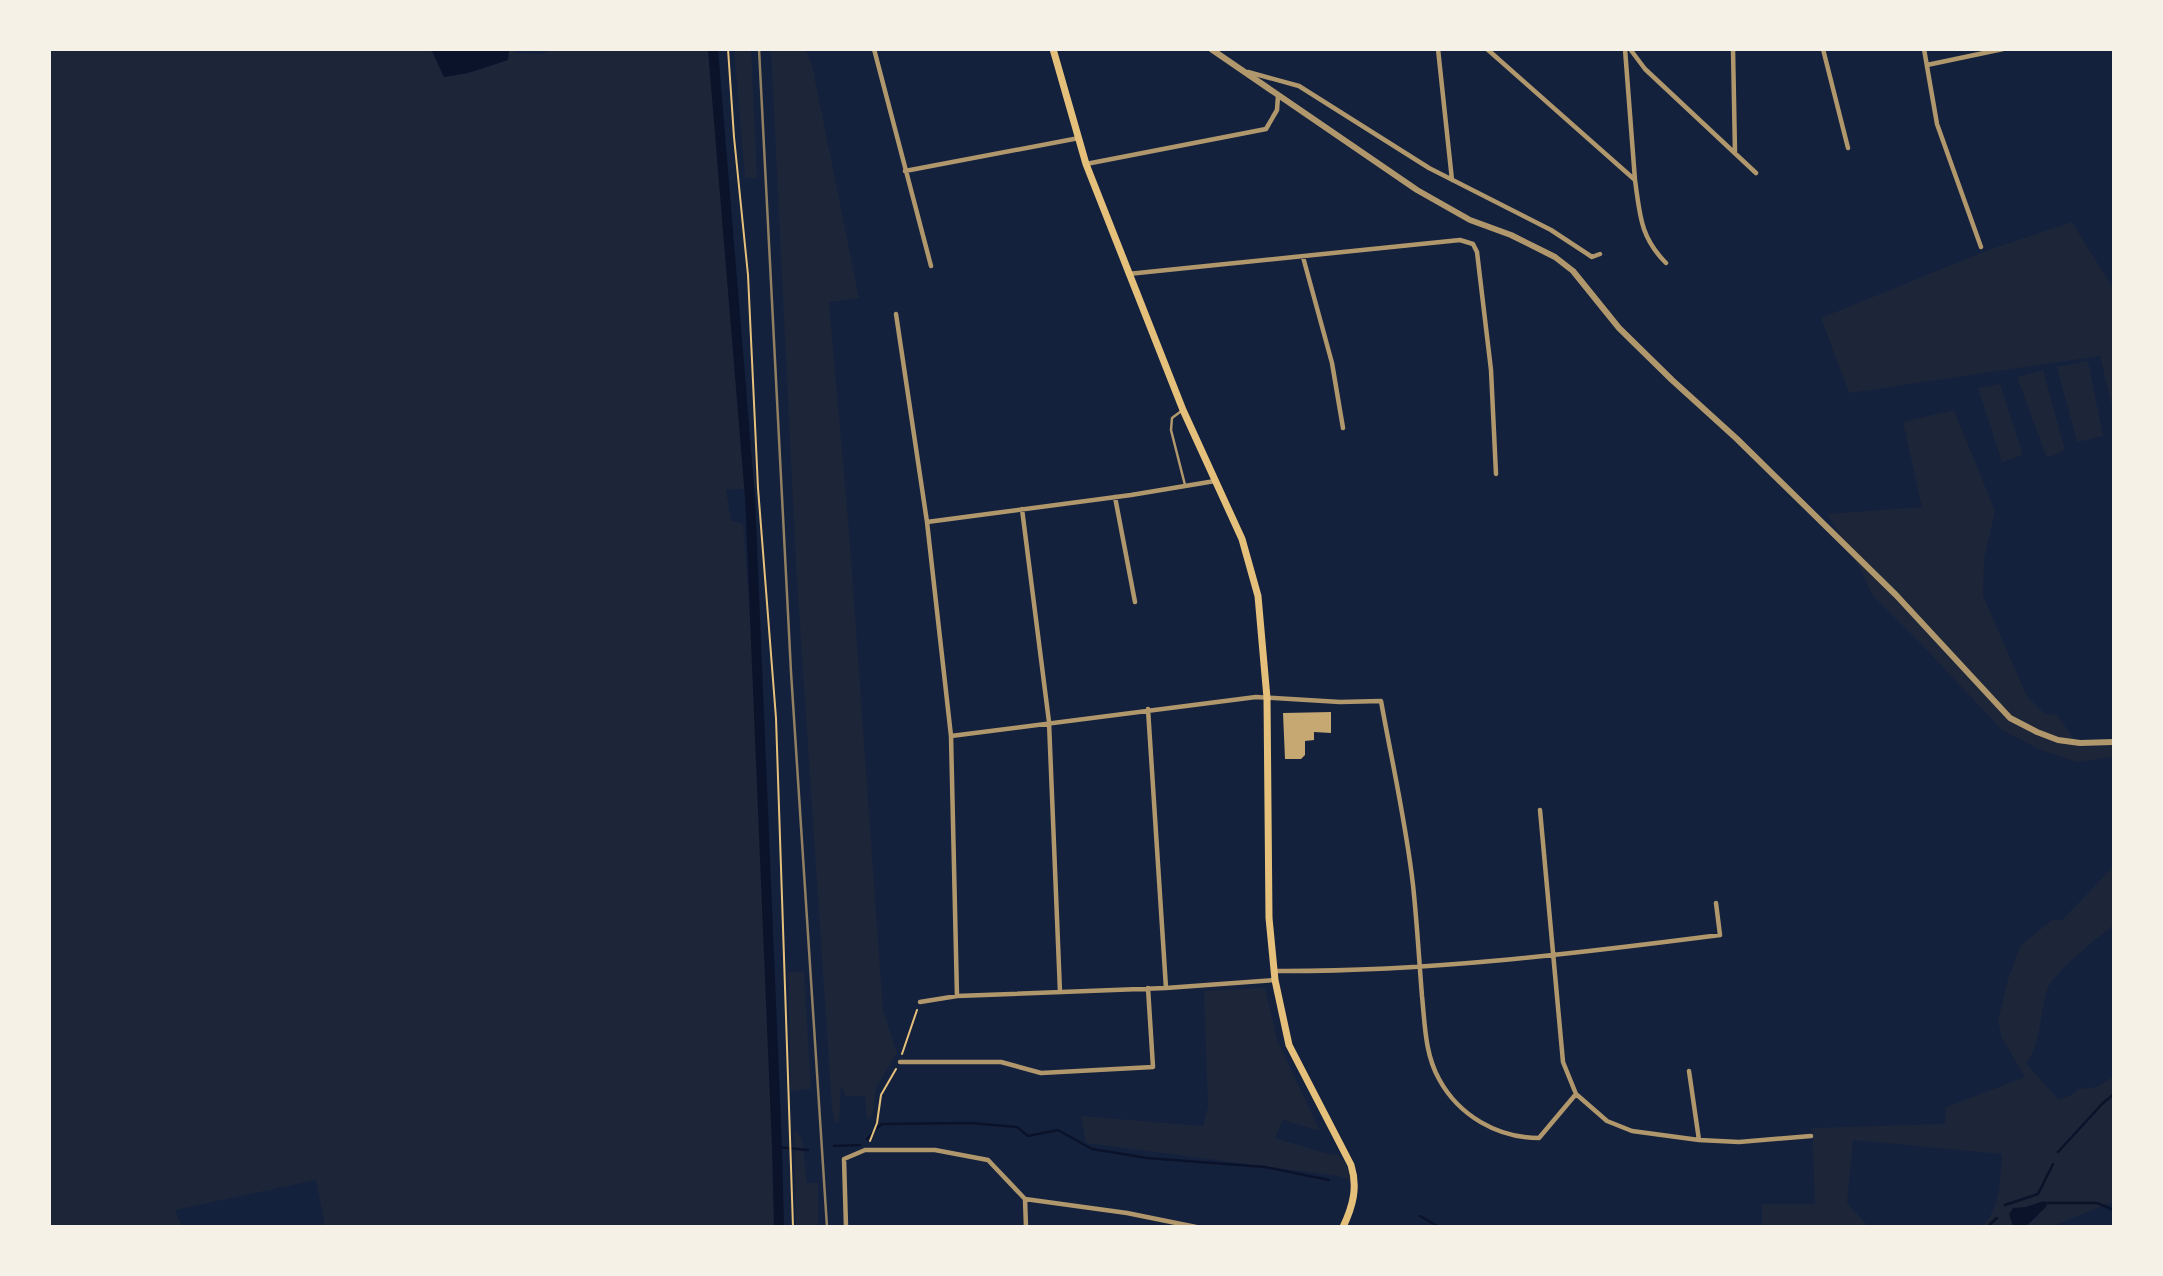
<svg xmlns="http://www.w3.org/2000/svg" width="2163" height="1276" font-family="'Sofia Sans Condensed',sans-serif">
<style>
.green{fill:#1d2539}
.water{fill:#0b132b}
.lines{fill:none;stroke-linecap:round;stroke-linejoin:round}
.stream{stroke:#0b132b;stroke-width:2.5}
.canal{stroke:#0b132b;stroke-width:10}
.building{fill:#c6a872}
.path{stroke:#e5c07b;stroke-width:2}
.service{stroke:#b1986c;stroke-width:2.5}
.minor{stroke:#b1986c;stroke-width:4.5}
.tertiary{stroke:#b1986c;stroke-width:6}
.secondary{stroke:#e5c07b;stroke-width:7}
.rail{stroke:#918062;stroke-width:2.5}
</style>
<rect width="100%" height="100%" fill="#14213d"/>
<path class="green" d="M 49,49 L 431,49 L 444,77 L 468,73 L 508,60 L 509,49 L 520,49 L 514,53 L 541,54 L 553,49 L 709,49 L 756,488 L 726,490 L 731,521 L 743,524 L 754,668 L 782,1227 L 325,1227 L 316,1180 L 175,1210 L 182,1227 L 49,1227 Z
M 734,49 L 751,49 L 757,178 L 745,178 Z
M 771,49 L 805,49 L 812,65 L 859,298 L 829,302 L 849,531 L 883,1010 L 897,1053 L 876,1087 L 873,1114 L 867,1120 L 865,1096 L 846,1096 L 841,1086 L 839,1122 L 835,1122 L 832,1109 L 796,565 Z
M 2072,222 L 2114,290 L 2114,414 L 2100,356 L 1849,393 L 1821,318 L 1991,249 Z
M 2088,361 L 2103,436 L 2077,442 L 2057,367 Z
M 2043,370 L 2065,450 L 2047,458 L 2017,377 Z
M 2000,384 L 2023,455 L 2002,462 L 1978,388 Z
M 1954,410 L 1995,511 L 1984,559 L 1983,596 L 2027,696 L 2045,714 L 2057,715 L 2080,747 L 2114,746 L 2114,763 L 2112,757 L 2077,762 L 2041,750 L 2002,730 L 1925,648 L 1872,595 L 1861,570 L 1827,514 L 1922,507 L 1903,422 Z
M 2114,866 L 2114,925 C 2099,936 2053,973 2047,990 C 2039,1014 2042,1043 2026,1063 L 2058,1099 L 2069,1096 L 2079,1089 L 2097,1087 L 2114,1076 L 2114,1205 L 2110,1203 L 2050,1227 L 2025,1227 L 2038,1216 L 2044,1201 L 2026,1207 L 2014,1227 L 1981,1227 C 2001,1210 2000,1179 2002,1154 L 1853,1140 L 1847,1203 L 1869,1227 L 1762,1227 L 1762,1204 L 1815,1204 L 1812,1128 L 1945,1124 L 1946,1107 L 2025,1077 L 2002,1038 L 1998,1021 L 2008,979 L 2021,945 L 2052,920 L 2062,920 Z
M 804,971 L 811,1089 L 791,1091 L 788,972 Z
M 1265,988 L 1277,1040 L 1320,1131 L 1283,1120 L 1275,1138 L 1324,1153 L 1338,1155 L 1346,1164 L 1351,1180 L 1338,1176 L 1086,1143 L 1081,1116 L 1203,1126 L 1208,1107 L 1204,991 Z
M 794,1129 L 802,1139 L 807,1183 L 818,1183 L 818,1227 L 796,1227 Z"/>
<path class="water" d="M 431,49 L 509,49 L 508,60 L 468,73 L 444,77 Z
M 2044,1201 L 2047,1206 L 2025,1227 L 2013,1226 L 2009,1214 L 2013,1208 L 2026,1207 Z"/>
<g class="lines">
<path class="stream" d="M 877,1128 L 882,1124 L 971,1123 L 1017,1127 L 1028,1136 L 1058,1130 L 1092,1149 L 1147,1158 L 1265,1167 L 1329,1180
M 867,1139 L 873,1133
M 834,1146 L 860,1145
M 777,1147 L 808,1150
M 2058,1152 L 2103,1103 L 2114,1094
M 2045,1203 L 2097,1203 L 2114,1210
M 2005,1205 L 2038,1194 L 2053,1164
M 1420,1216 L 1439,1227
M 1987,1227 L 1997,1218"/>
<path class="canal" d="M 713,49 L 750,497 L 777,1147 L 779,1227"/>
</g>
<path class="building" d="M 1331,712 L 1331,733 L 1314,732 L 1314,740 L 1305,741 L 1305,755 L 1301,759 L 1285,759 L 1283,713 Z"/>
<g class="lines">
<path class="path" d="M 728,49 L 734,137 L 748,275 L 758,488 L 776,718 L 793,1227
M 902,1054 L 917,1010
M 870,1141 L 877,1123 L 881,1095 L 896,1069"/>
<path class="service" d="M 1180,412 L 1172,418 L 1171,430 L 1185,485"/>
<path class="minor" d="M 874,49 L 931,266
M 1438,49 L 1452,180
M 1487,49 L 1635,180 C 1640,215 1640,237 1666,263
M 1625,49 L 1635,180
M 1630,49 L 1645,69 L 1756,173
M 1733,49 L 1735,153
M 1823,49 L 1848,148
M 1924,49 L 1937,124 L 1981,247
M 1927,65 L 2003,49
M 1248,72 L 1299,86 L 1429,168 L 1551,230 L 1592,257 L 1600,254
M 1086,164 L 1266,129 L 1277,110 L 1278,96
M 905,171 L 1079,138
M 1303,257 L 1332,363 L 1343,428
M 1128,274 L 1460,240 L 1473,244 L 1477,252 L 1491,370 L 1496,474
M 896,314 L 927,522 L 951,736 L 957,996
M 1115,497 L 1135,602
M 1022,509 L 1049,722 L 1060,992
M 927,522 L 1131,495 L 1215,481
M 1148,709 L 1166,988
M 951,736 L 1256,697 L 1340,702 L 1381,701 C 1392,762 1406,823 1413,885 C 1417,922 1419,959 1422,996 C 1425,1025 1425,1054 1439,1079 C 1459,1116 1498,1138 1539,1138 L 1576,1094
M 1540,810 L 1563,1062 L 1576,1094 L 1607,1121 L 1632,1131 L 1699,1140 L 1739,1142 L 1811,1136
M 1274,971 C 1424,972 1572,954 1720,935 L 1716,903
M 920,1002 L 957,996 L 1166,988 L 1275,980
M 900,1062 L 1001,1062 L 1041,1073 L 1153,1067 L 1148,988
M 1689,1071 L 1699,1140
M 1025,1199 L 1026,1227
M 846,1227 L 844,1159 L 865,1150 L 935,1150 L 988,1160 L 1025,1199 L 1127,1213 L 1196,1227"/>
<path class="tertiary" d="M 1211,49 L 1417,190 L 1470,220 L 1511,235 L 1555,257 L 1573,271 L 1619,328 L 1672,380 L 1737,439 L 1896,595 L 2010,718 L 2037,732 L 2058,740 L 2080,743 L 2114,742"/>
<path class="secondary" d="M 1053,49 L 1086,164 L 1183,410 L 1242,539 L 1258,596 L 1267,698 L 1269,918 L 1275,980 L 1289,1045 L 1351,1165 C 1358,1187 1353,1206 1343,1227"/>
<path class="rail" d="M 759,49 L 791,672 L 827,1227"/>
</g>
<rect width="2163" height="1276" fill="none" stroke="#f6f1e7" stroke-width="102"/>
</svg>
